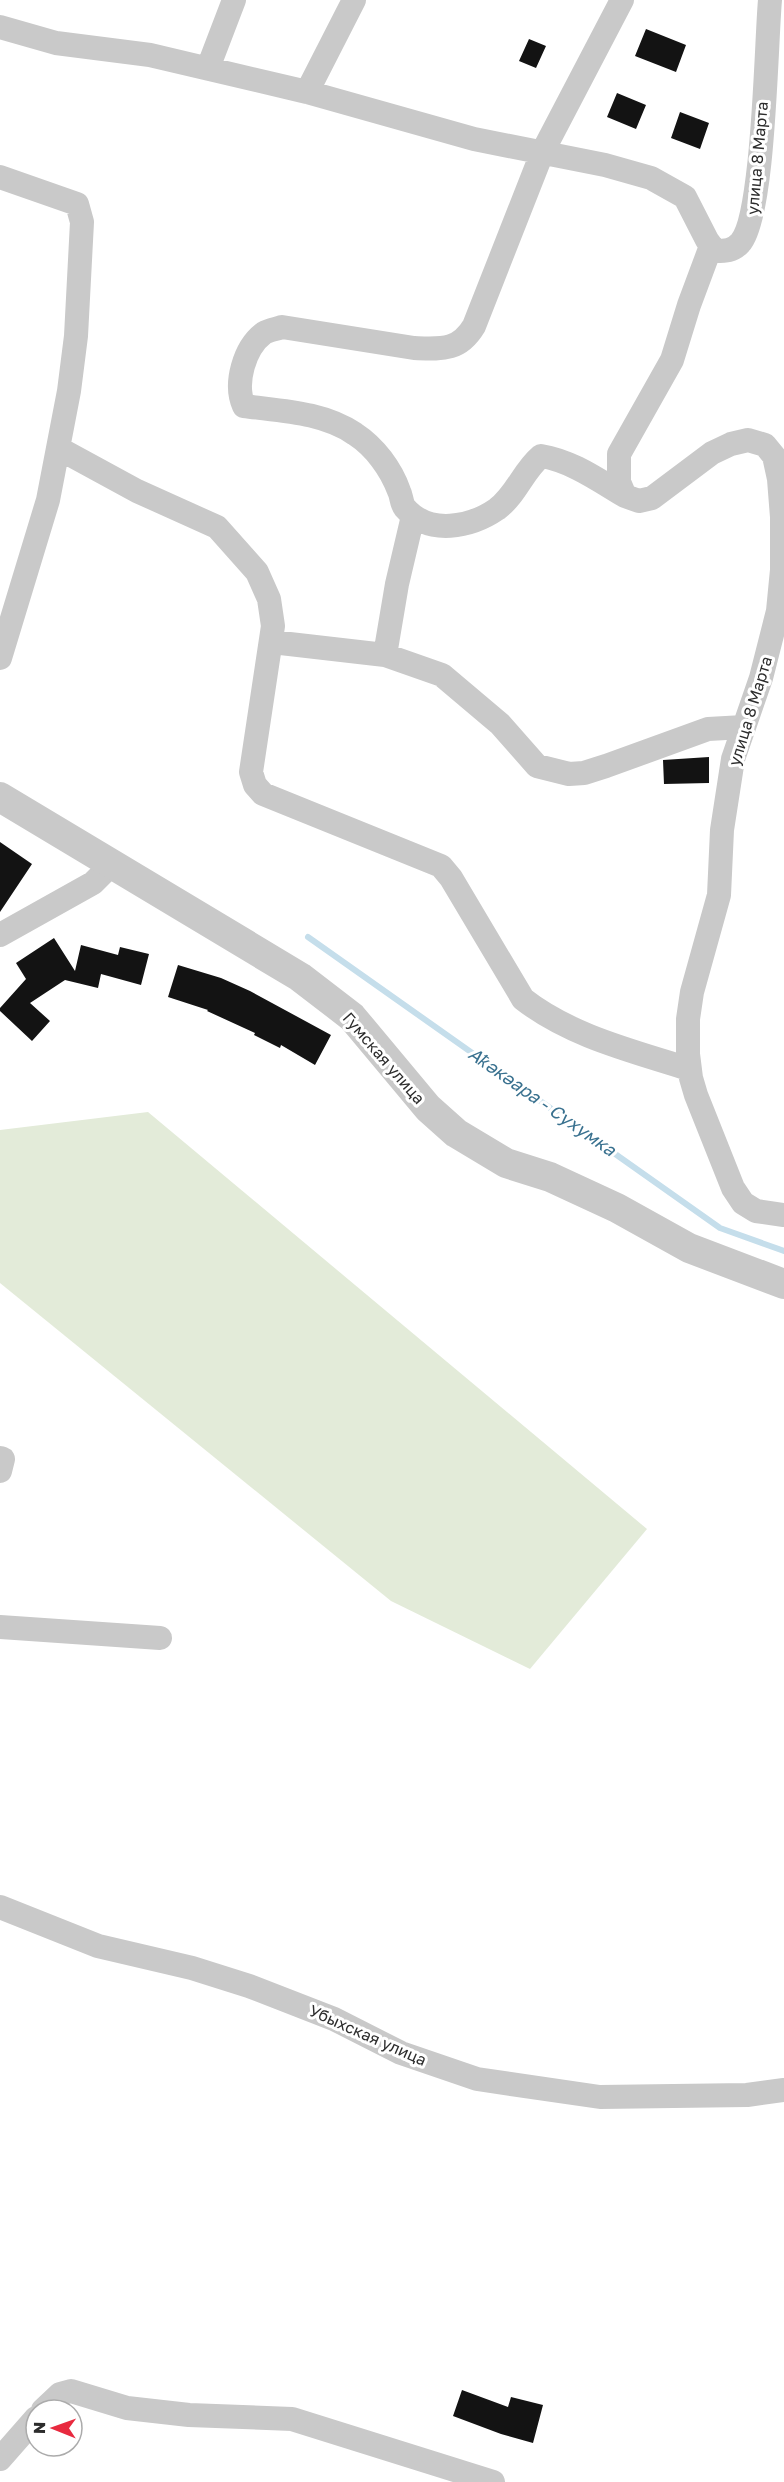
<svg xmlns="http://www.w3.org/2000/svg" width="784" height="2482" font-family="'Golos Text',sans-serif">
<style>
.green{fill:#e3ebd9}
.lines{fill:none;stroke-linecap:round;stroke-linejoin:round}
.stream{stroke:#c5deeb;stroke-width:6}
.building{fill:#131313}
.minor{stroke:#c9c9c9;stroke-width:24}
.tertiary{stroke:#c9c9c9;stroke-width:30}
.labels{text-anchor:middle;stroke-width:6;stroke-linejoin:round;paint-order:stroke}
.street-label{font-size:16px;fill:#2c2c2c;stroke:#fff}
.water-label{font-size:18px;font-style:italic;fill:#39718f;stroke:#fff}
</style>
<rect width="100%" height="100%" fill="#fff"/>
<path class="green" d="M 148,1112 L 647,1529 L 530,1669 L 391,1601 L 0,1283 L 0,1130 Z"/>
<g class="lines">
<path class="stream" d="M 308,937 L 720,1228 L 784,1251"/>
</g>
<path class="building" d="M 646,29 L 686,45 L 676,72 L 635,56 Z
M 529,39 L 546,46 L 536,68 L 519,61 Z
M 617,93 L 646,105 L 636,129 L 607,117 Z
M 680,112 L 709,123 L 700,149 L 671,138 Z
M 709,757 L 709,783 L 664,784 L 663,760 Z
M 0,842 L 32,864 L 0,912 Z
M 54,938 L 75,971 L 81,945 L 118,955 L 120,947 L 149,954 L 141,985 L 101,974 L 98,988 L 65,980 L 30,1003 L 50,1021 L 32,1041 L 0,1011 L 0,1008 L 26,979 L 16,963 Z
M 178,965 L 221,978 L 250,991 L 331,1035 L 315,1065 L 281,1045 L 280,1048 L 254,1035 L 255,1033 L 207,1011 L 208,1010 L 168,997 Z
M 462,2390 L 508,2407 L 511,2397 L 543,2405 L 533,2443 L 501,2434 L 453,2416 Z"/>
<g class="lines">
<path class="minor" d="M 622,0 L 542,153 L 474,326 C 459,351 442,349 414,348 L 282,327 C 276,329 269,330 264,333 C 244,348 234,384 244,406 C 281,411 323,412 355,434 C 375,447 391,469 399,491 C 402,497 401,503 405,508 C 429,536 471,527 497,509 C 516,495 523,471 541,456 C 572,461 598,480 625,496
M 0,27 L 56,43 L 150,55 L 307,92 L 474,139 L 605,165 L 651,178 L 685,197 L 707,240 L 715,251 C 725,251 733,251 740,243 C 764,218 766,43 770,0
M 208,68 L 234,0
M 307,92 L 354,0
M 0,177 L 77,204 L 82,222 L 76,336 L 69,391 L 48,500 L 0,658
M 711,246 L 689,305 L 672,360 L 619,454 L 619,482 L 625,496 L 639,501 L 652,498 L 712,453 L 731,444 L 748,440 L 765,445 L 774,456 L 779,479 L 782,517 L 782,570 L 778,611 L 761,678 L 733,759 L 722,830 L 719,895 L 692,992 L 688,1019 L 688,1054 L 691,1078 L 696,1095 L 733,1188 L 743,1203 L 756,1211 L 784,1215
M 58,448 L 137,491 L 217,527 L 257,572 L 269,599 L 273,626 L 251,772 L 255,785 L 263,794 L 441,866 L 451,878 L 523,999 C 570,1036 633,1051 689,1069
M 272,642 L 385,655 L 442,675 L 500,724 L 537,766 L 569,774 L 584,773 L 606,766 L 708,729 L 744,727
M 385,655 L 397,584 L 413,516
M 0,935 L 93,883 L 112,864
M 0,1458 L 3,1459 L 0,1471
M 0,1627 L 160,1638
M 0,1907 L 98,1946 L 192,1968 L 249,1986 L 334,2019 L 401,2053 L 477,2079 L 600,2097 L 747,2095 L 784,2090
M 43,2410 L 60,2394 L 71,2391 L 127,2408 L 189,2415 L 292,2419 L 493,2482
M 0,2459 L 36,2418"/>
<path class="tertiary" d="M 0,797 L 300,977 L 352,1017 L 428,1108 L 456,1133 L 506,1163 L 550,1177 L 617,1208 L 689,1248 L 784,1284"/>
</g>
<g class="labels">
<g class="street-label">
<text transform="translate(757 158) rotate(-85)" y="6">улица 8 Марта</text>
<text transform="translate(750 711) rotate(-73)" y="6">улица 8 Марта</text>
<text transform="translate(384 1058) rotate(49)" y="6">Гумская улица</text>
<text transform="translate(368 2035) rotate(24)" y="6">Убыхская улица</text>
</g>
<g class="water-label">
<text transform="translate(542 1102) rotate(35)" y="6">Аҟәкәара - Сухумка</text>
</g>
</g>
<g transform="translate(54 2428) rotate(271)"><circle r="28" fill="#ffffff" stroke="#ababab" stroke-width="1.5"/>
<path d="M0-4.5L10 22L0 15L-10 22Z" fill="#e82a3f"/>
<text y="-9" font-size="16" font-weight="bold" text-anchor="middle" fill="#2c2c2c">N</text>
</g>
</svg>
